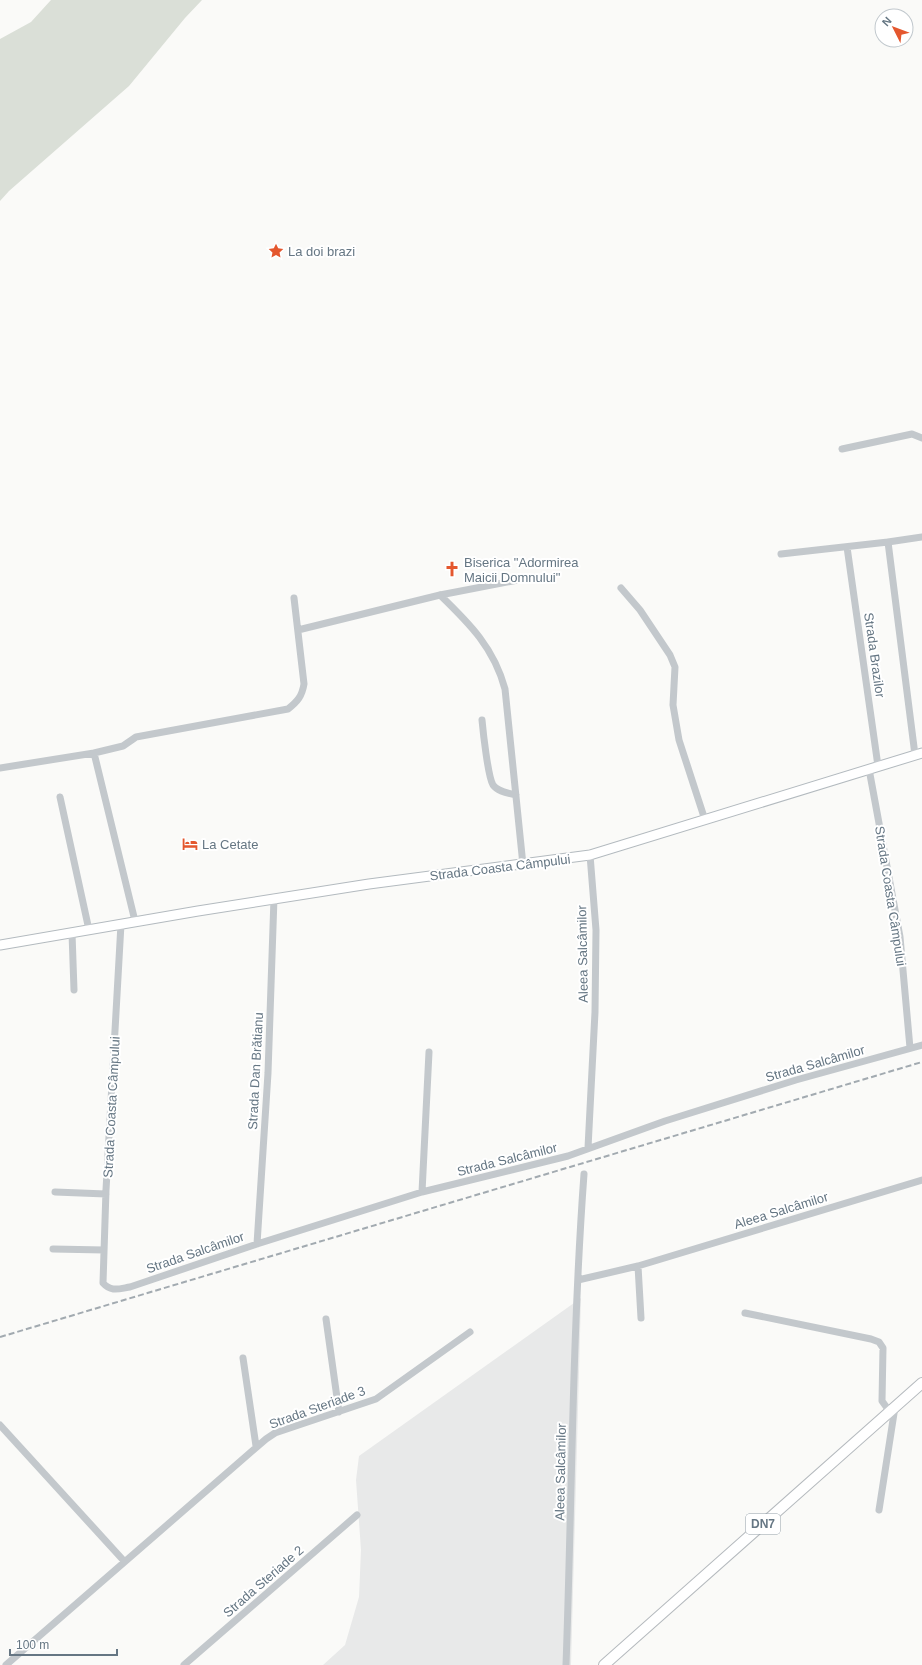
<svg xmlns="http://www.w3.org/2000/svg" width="922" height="1665" font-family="Helvetica,sans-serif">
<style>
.built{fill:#e8e9e9}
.green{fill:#dadfd7}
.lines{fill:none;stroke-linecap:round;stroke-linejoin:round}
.secondary-casing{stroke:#b3babf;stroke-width:11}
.primary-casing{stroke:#b5babe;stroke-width:12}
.street{stroke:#c3c8cc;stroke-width:7}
.secondary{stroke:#fff;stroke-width:9}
.primary{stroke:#fff;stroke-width:10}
.rail{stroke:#a2aab0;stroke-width:2;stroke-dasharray:6 3;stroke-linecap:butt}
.labels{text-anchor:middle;stroke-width:4;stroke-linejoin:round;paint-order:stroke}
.shield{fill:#fff;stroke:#939fa8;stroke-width:1}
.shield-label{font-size:12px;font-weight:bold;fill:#657683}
.poi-label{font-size:13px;fill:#657683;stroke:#fff;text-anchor:start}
.street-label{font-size:13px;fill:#657683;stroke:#fff}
</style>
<rect width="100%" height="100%" fill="#fafaf8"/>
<path class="built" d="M 581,1298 L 571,1665 L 323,1665 L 345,1645 L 359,1597 L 361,1550 L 356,1480 L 359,1456 Z"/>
<path class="green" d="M 51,0 L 202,0 L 185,18 L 129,86 L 9,191 L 0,201 L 0,39 L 31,22 Z"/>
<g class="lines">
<defs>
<path id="secondary" d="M 0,945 L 198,911 L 369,884 L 590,855 L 922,753"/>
<path id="primary" d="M 604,1665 L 922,1383"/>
</defs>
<use href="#secondary" class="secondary-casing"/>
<use href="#primary" class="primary-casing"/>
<path class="street" d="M 842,449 L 912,434 L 922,438
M 847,547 L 878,766
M 781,554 L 888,542
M 621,588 L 640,610 L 670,655 L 675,667 L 673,705 L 679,740 L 705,820
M 440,595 C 470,624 494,648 505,689 L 523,865
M 298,630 L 440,595 L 533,577
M 482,720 C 483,731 488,777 493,785 C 498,792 509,793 516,795
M 94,753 L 135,921
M 915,755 L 888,542 L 922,537
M 0,768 L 94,753 L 123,746 L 136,737 L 288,709 C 298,701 302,696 304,684 L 294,598
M 869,769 L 900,937 L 910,1048
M 60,797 L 89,930
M 121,924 L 106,1190 L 103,1283 C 111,1292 118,1289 130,1287 L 257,1244 L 422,1192 L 568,1156 L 665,1121 L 796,1080 L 922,1045
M 72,933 L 74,990
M 588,1148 L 595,1012 L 596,930 L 590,855
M 55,1192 L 106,1194
M 422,1192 L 429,1052
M 257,1244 L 268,1073 L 274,898
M 53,1249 L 104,1250
M 638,1266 L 641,1318
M 578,1280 L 638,1266 L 922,1180
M 745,1313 L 871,1339 L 879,1342 L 883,1348 L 882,1401 L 890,1412
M 326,1319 L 339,1412
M 243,1358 L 256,1446
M 0,1425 L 124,1561
M 879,1510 L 895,1407
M 6,1665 L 266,1439 L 275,1433 L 376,1399 L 470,1332
M 184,1665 L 357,1515
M 566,1665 C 572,1501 572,1337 584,1174"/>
<use href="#secondary" class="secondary"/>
<use href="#primary" class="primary"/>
<path class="rail" d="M 0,1337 L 922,1062"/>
</g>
<defs>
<symbol id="sight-bare" viewBox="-9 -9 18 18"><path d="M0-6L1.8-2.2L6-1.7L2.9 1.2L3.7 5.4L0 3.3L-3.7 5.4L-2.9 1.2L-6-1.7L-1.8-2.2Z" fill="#e4572e" stroke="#fff" stroke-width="2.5" paint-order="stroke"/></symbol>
<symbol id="church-bare" viewBox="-9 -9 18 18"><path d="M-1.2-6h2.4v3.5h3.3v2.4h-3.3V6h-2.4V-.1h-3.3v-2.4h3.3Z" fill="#e4572e" stroke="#fff" stroke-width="2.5" paint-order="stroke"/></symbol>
<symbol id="hotel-bare" viewBox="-9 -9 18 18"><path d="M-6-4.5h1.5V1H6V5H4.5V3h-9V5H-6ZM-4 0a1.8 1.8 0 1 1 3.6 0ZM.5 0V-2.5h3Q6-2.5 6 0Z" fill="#e4572e" stroke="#fff" stroke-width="2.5" paint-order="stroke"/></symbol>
</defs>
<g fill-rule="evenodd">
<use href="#sight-bare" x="265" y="240" width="22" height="22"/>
<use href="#church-bare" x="441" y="558" width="22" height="22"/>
<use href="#hotel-bare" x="179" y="833" width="22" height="22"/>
</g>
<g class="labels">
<rect class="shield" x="746" y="1514" width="34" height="20" rx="3"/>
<g class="shield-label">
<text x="763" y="1528">DN7</text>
</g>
<g class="poi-label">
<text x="288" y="256">La doi brazi</text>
<text x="464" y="567">Biserica "Adormirea<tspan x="464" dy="15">Maicii Domnului"</tspan></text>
<text x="202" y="849">La Cetate</text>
</g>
<g class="street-label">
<text transform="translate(875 655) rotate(82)" y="5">Strada Brazilor</text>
<text transform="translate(500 867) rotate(-7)" y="5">Strada Coasta Câmpului</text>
<text transform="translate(891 896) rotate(81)" y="5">Strada Coasta Câmpului</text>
<text transform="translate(582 954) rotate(-91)" y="5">Aleea Salcâmilor</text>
<text transform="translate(815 1063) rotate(-16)" y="5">Strada Salcâmilor</text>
<text transform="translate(255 1071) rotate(-87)" y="5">Strada Dan Brătianu</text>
<text transform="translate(111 1107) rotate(-87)" y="5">Strada Coasta Câmpului</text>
<text transform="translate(507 1159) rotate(-14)" y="5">Strada Salcâmilor</text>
<text transform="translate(781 1210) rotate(-17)" y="5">Aleea Salcâmilor</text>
<text transform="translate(195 1252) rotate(-19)" y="5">Strada Salcâmilor</text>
<text transform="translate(317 1407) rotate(-20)" y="5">Strada Steriade 3</text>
<text transform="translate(560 1472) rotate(-89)" y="5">Aleea Salcâmilor</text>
<text transform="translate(263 1581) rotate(-41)" y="5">Strada Steriade 2</text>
</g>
</g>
<g transform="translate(894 28) rotate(312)"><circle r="19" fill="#ffffff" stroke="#c1c8cd"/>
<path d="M0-3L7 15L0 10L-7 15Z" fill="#e4572e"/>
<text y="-6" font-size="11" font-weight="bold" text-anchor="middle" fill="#657683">N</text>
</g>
<path d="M10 1649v6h107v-6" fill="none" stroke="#657683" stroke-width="2"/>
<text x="16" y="1649" font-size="12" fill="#657683" stroke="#ffffff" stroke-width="3" paint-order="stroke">100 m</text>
</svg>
